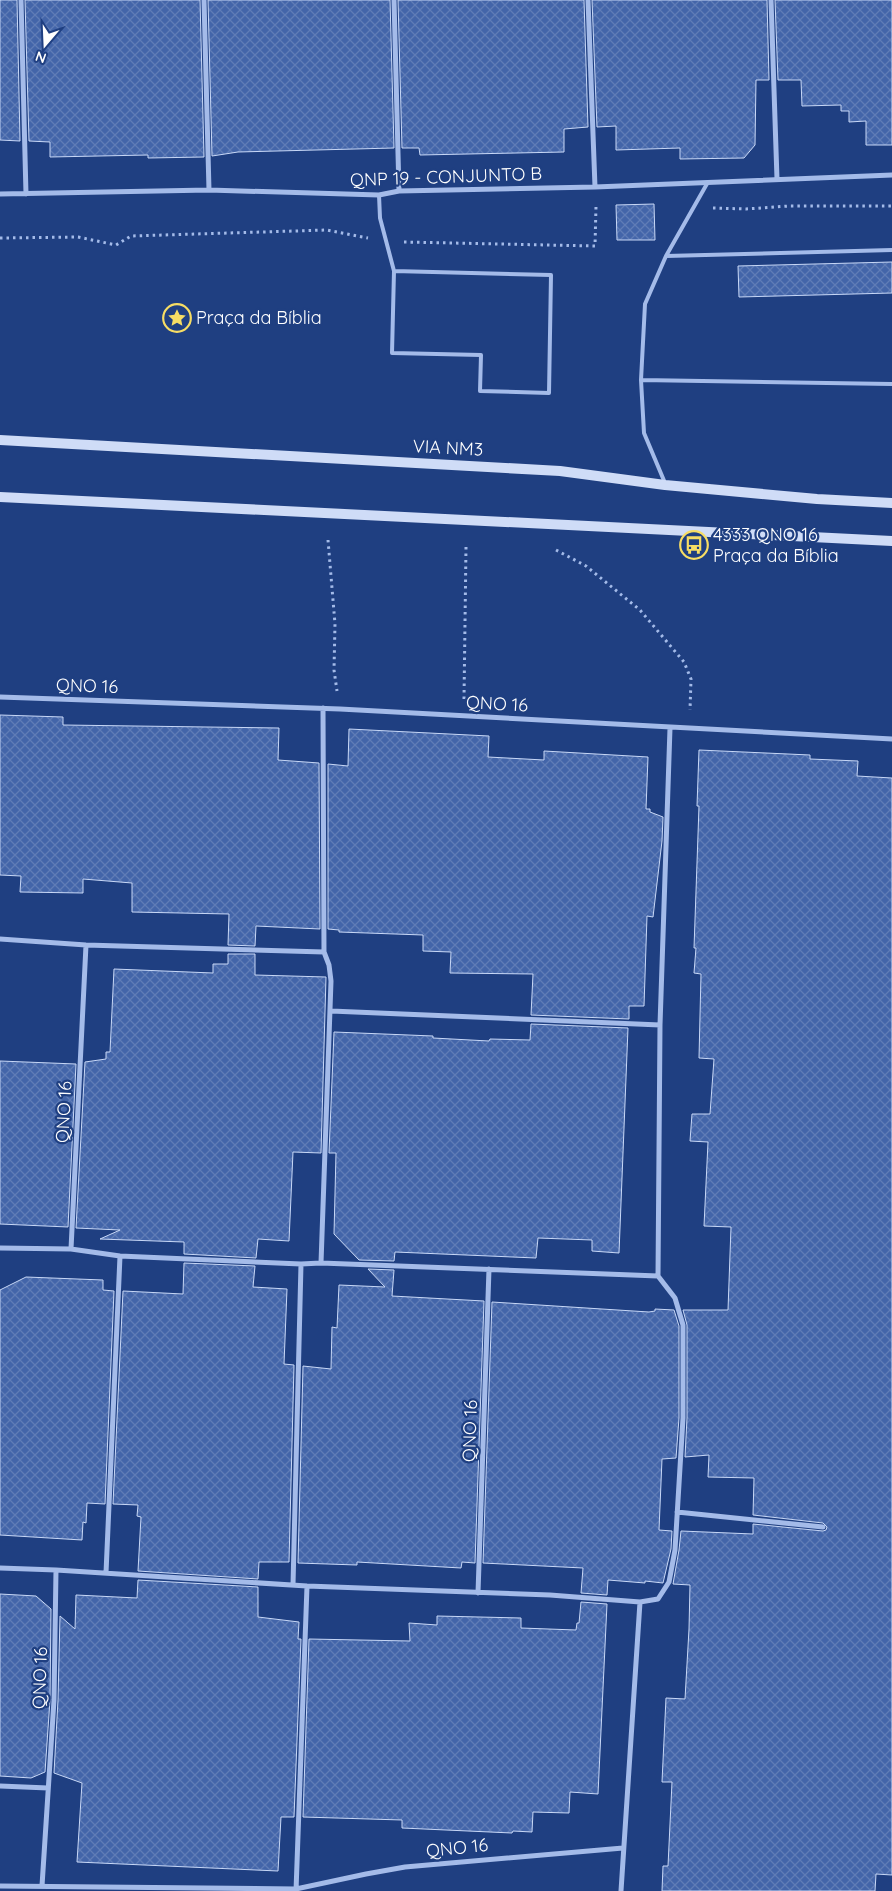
<svg xmlns="http://www.w3.org/2000/svg" width="892" height="1891" font-family="Quicksand,sans-serif">
<style>
.building{fill:url(#building-cross-hatch);stroke:#c8d8f7}
.lines{fill:none;stroke-linecap:round;stroke-linejoin:round}
.path{stroke:#a4bbe9;stroke-width:3;stroke-dasharray:2.5 4;stroke-linecap:butt}
.service{stroke:#a4bbe9;stroke-width:4}
.minor{stroke:#a4bbe9;stroke-width:5}
.secondary{stroke:#cfdcf7;stroke-width:10}
.labels{text-anchor:middle;stroke-width:4.5;stroke-linejoin:round;paint-order:stroke}
.street-label{font-size:18px;fill:#fff;stroke:#1f3f81}
.poi-label{font-size:18px;fill:#fff;stroke:#1f3f81;text-anchor:start}
</style>
<defs>
<pattern id="building-cross-hatch" width="8" height="8" patternUnits="userSpaceOnUse" patternTransform="scale(1.25)"><rect width="8" height="8" fill="#4365a9"/><path d="M0 0l8 8M0 8l8-8" fill="none" stroke="#5f7cb6"/></pattern>
</defs>
<rect width="100%" height="100%" fill="#1f3f81"/>
<path class="building" d="M 0,0 L 17,0 L 20,141 L 0,140 Z
M 25,0 L 200,0 L 204,157 L 148,158 L 148,155 L 50,157 L 50,142 L 29,141 Z
M 208,0 L 390,0 L 394,148 L 238,152 L 212,156 Z
M 398,0 L 584,0 L 588,127 L 564,129 L 564,152 L 420,155 L 419,148 L 402,148 Z
M 592,0 L 767,0 L 769,80 L 756,80 L 755,145 L 744,158 L 680,159 L 680,148 L 616,150 L 616,126 L 597,127 Z
M 775,0 L 892,0 L 892,145 L 866,145 L 866,121 L 849,122 L 849,111 L 841,111 L 841,105 L 802,106 L 801,80 L 778,80 Z
M 654,204 L 655,240 L 617,240 L 616,205 Z
M 892,262 L 892,293 L 739,297 L 738,266 Z
M 0,715 L 63,717 L 63,725 L 279,728 L 278,760 L 319,763 L 320,929 L 256,926 L 255,946 L 228,945 L 229,914 L 132,912 L 132,883 L 83,879 L 83,893 L 20,892 L 21,876 L 0,875 Z
M 349,729 L 489,736 L 488,757 L 544,760 L 544,751 L 648,757 L 646,809 L 650,809 L 650,812 L 663,817 L 662,841 L 653,917 L 647,916 L 644,1006 L 629,1006 L 629,1019 L 531,1015 L 533,974 L 450,973 L 451,952 L 423,951 L 423,935 L 339,932 L 339,930 L 328,929 L 328,764 L 348,766 Z
M 699,750 L 810,755 L 810,759 L 858,761 L 857,776 L 892,778 L 892,1875 L 876,1874 L 875,1891 L 662,1891 L 663,1866 L 668,1866 L 672,1782 L 662,1782 L 666,1698 L 685,1699 L 689,1629 L 690,1585 L 673,1584 L 679,1550 L 681,1531 L 753,1534 L 753,1524 L 823,1531 L 826,1530 L 827,1527 L 823,1523 L 753,1515 L 754,1478 L 708,1477 L 709,1455 L 685,1457 L 687,1418 L 687,1325 L 683,1310 L 728,1310 L 731,1227 L 704,1226 L 708,1142 L 690,1141 L 692,1114 L 710,1114 L 714,1059 L 699,1058 L 701,974 L 694,973 L 696,948 L 694,948 L 699,806 L 697,806 Z
M 228,954 L 255,954 L 255,975 L 326,977 L 321,1153 L 293,1152 L 289,1241 L 258,1239 L 256,1258 L 184,1254 L 184,1242 L 100,1239 L 120,1230 L 76,1228 L 85,1062 L 106,1059 L 106,1052 L 110,1052 L 114,969 L 213,973 L 213,964 L 228,964 Z
M 531,1024 L 628,1028 L 619,1253 L 592,1251 L 592,1240 L 538,1238 L 536,1258 L 395,1252 L 394,1261 L 359,1260 L 334,1234 L 336,1153 L 329,1153 L 334,1032 L 433,1036 L 433,1038 L 489,1041 L 490,1039 L 530,1040 Z
M 0,1061 L 76,1064 L 68,1227 L 0,1224 Z
M 184,1263 L 255,1266 L 253,1287 L 287,1289 L 284,1364 L 294,1365 L 289,1562 L 259,1562 L 258,1579 L 138,1571 L 141,1517 L 137,1516 L 138,1505 L 113,1504 L 123,1291 L 183,1294 Z
M 368,1269 L 394,1270 L 392,1296 L 484,1301 L 475,1563 L 462,1562 L 461,1568 L 357,1562 L 357,1565 L 298,1563 L 303,1366 L 331,1369 L 332,1327 L 337,1328 L 339,1285 L 385,1287 Z
M 26,1277 L 103,1280 L 103,1290 L 114,1291 L 105,1504 L 87,1503 L 86,1523 L 83,1522 L 82,1540 L 0,1535 L 0,1290 Z
M 492,1302 L 649,1312 L 655,1311 L 655,1309 L 674,1310 L 679,1326 L 679,1418 L 676,1458 L 662,1459 L 659,1530 L 672,1531 L 671,1549 L 663,1583 L 645,1581 L 645,1583 L 608,1580 L 607,1595 L 581,1593 L 583,1568 L 483,1563 Z
M 138,1580 L 258,1587 L 258,1617 L 299,1622 L 298,1639 L 301,1639 L 294,1817 L 281,1817 L 278,1871 L 77,1862 L 82,1783 L 54,1773 L 58,1700 L 60,1616 L 75,1629 L 76,1595 L 137,1598 Z
M 0,1594 L 36,1596 L 51,1609 L 50,1700 L 45,1772 L 31,1778 L 0,1776 Z
M 581,1602 L 607,1604 L 598,1794 L 570,1792 L 569,1813 L 533,1812 L 532,1832 L 513,1831 L 512,1833 L 402,1828 L 402,1820 L 303,1817 L 309,1639 L 410,1641 L 409,1623 L 437,1625 L 437,1616 L 521,1618 L 521,1628 L 576,1630 L 577,1623 L 579,1623 Z"/>
<g class="lines">
<path class="path" d="M 713,208 L 746,209 L 789,206 L 892,206
M 0,238 L 78,237 L 116,245 L 131,236 L 327,230 L 368,238
M 404,242 L 595,246 L 596,206
M 328,540 L 335,624 L 334,670 L 337,691
M 556,550 L 586,566 L 640,610 L 684,662 L 691,679 L 690,710
M 464,699 L 466,547"/>
<path class="service" d="M 379,195 L 380,218 L 394,271 L 392,353 L 481,355 L 480,391 L 549,393 L 551,275 L 394,271
M 666,256 L 892,250
M 641,380 L 892,384
M 665,483 L 644,433 L 641,380 L 645,304 L 666,256 L 708,182"/>
<path class="minor" d="M 21,0 L 26,194
M 204,0 L 209,190
M 394,0 L 399,191
M 588,0 L 595,187
M 771,0 L 777,179
M 0,194 L 209,190 L 379,195 L 399,191 L 595,187 L 892,175
M 0,697 L 340,709 L 892,739
M 0,939 L 86,945 L 324,952
M 331,1011 L 660,1025
M 0,1248 L 71,1249 L 120,1256 L 301,1264 L 321,1263 L 658,1276
M 71,1249 L 86,945
M 321,1263 L 331,981 L 329,965 L 324,952 L 323,708
M 677,1512 L 823,1527
M 0,1568 L 56,1570 L 307,1586 L 550,1595 L 640,1602 L 658,1599 L 669,1582 L 675,1550 L 683,1418 L 683,1325 L 675,1298 L 658,1276 L 660,1025 L 670,728
M 106,1573 L 120,1256
M 293,1585 L 301,1264
M 478,1593 L 489,1269
M 0,1786 L 48,1788
M 0,1886 L 296,1889 L 366,1874 L 405,1867 L 623,1848
M 42,1886 L 54,1700 L 56,1570
M 296,1891 L 307,1586
M 621,1891 L 640,1602"/>
<path class="secondary" d="M 0,440 L 560,471 L 665,485 L 817,499 L 892,503
M 0,497 L 892,541"/>
</g>
<defs>
<symbol id="sight-ring" viewBox="-11 -11 22 22"><circle r="9.5" fill="#1f3f81" stroke="#f7dd64" stroke-width="1.5"/><path d="M0-6L1.8-2.2L6-1.7L2.9 1.2L3.7 5.4L0 3.3L-3.7 5.4L-2.9 1.2L-6-1.7L-1.8-2.2Z" fill="#f7dd64"/></symbol>
<symbol id="bus-ring" viewBox="-11 -11 22 22"><circle r="9.5" fill="#1f3f81" stroke="#f7dd64" stroke-width="1.5"/><path d="M-5-6H5V4H4V6H2V4H-2V6H-4V4H-5ZM-3.5-4V0h7V-4ZM-3.5 1.2v1.5H-2V1.2ZM2 1.2v1.5H3.5V1.2Z" fill="#f7dd64"/></symbol>
</defs>
<g fill-rule="evenodd">
<use href="#sight-ring" x="161" y="302" width="32" height="32"/>
<use href="#bus-ring" x="678" y="529" width="32" height="32"/>
</g>
<g class="labels">
<g class="street-label">
<text transform="translate(446 177) rotate(-2)" y="6">QNP 19 - CONJUNTO B</text>
<text transform="translate(448 448) rotate(3)" y="6">VIA NM3</text>
<text transform="translate(87 686) rotate(2)" y="6">QNO 16</text>
<text transform="translate(497 704) rotate(3)" y="6">QNO 16</text>
<text transform="translate(64 1112) rotate(-87)" y="6">QNO 16</text>
<text transform="translate(470 1431) rotate(-88)" y="6">QNO 16</text>
<text transform="translate(40 1678) rotate(-88)" y="6">QNO 16</text>
<text transform="translate(457 1848) rotate(-6)" y="6">QNO 16</text>
</g>
<g class="poi-label">
<text x="196" y="324">Praça da Bíblia</text>
<text x="713" y="541">4333 QNO 16<tspan x="713" dy="21">Praça da Bíblia</tspan></text>
</g>
</g>
<g transform="translate(45 45) rotate(199)" stroke="#1f3f81" stroke-width="4" paint-order="stroke">
<path d="M0-4L9 19L0 12L-9 19Z" fill="#ffffff"/>
<text y="-8" font-size="14" font-weight="bold" text-anchor="middle" fill="#ffffff">N</text>
</g>
</svg>
